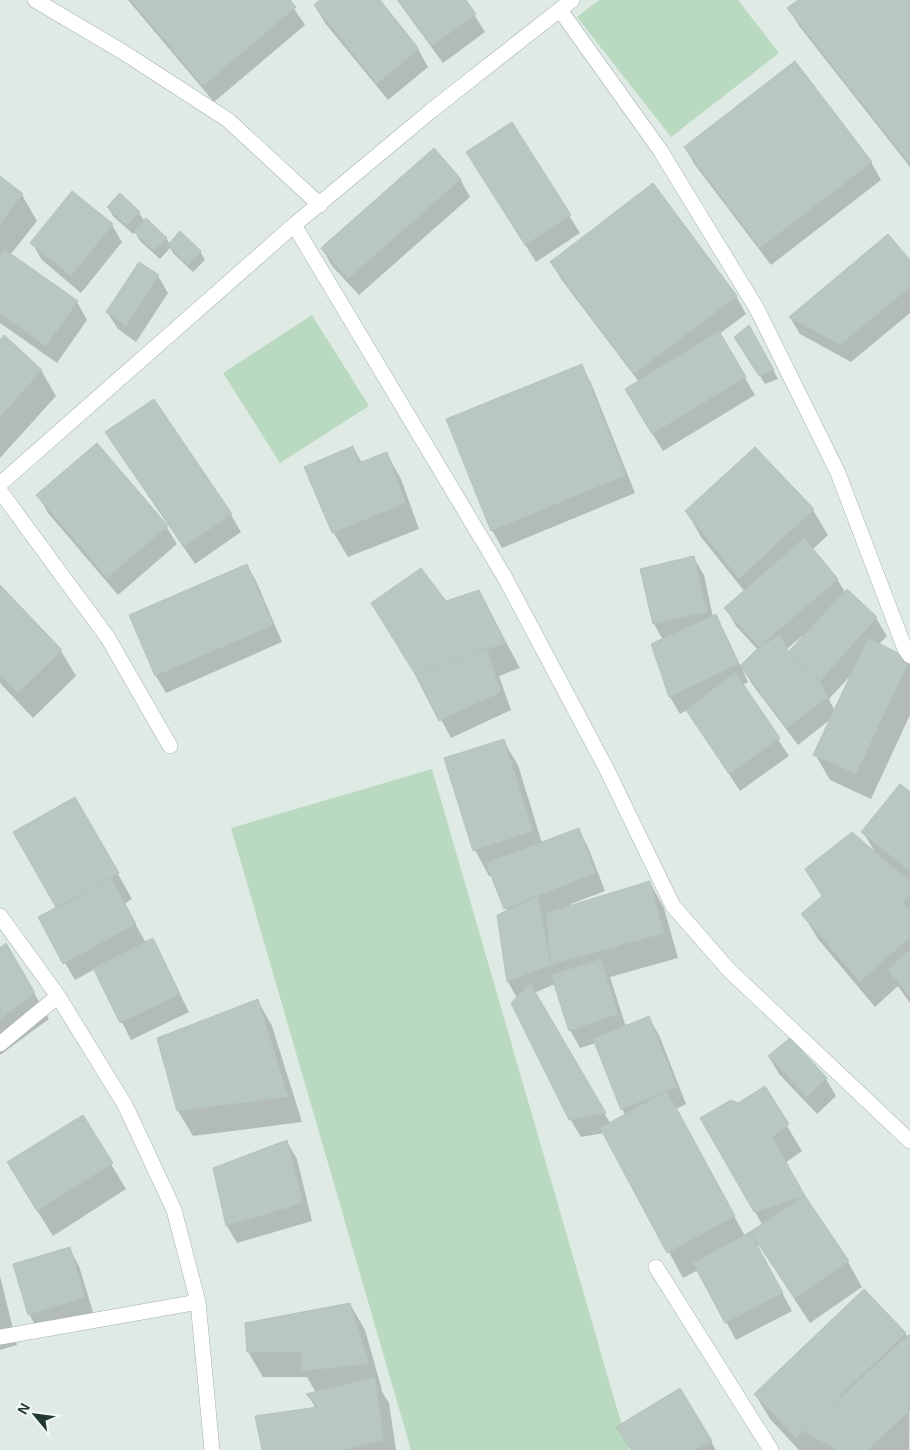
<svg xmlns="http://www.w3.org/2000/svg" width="910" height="1450" font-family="Arial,sans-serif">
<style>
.green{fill:#b9dac0}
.shadow{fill:#0003;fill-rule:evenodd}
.building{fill:#b8c7c0;stroke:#b3c3bb}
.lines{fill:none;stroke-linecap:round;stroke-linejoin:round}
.minor-casing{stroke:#a3b1ab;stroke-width:16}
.minor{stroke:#fff;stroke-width:15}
</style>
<rect width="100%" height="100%" fill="#e0eae5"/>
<path class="green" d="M 599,0 L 738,0 L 779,53 L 671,137 L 577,17 Z
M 312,315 L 369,406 L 280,463 L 223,373 Z
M 432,769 L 629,1450 L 411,1450 L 231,828 Z"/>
<path class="shadow" d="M 128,0 L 288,0 L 305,25 L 214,102 Z
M 322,0 L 378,0 L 418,49 L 428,67 L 388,100 L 325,23 L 315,6 Z
M 397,0 L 465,0 L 485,32 L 443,63 Z
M 799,0 L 910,0 L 910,167 L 799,26 L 789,9 Z
M 512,124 L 580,233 L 536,262 L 477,169 Z
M 685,148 L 871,162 L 881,180 L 771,265 L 695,165 Z
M 0,178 L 22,195 L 37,221 L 10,255 L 77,302 L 87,320 L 57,363 L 0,323 Z
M 460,179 L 470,197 L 359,295 L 332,266 L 322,248 Z
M 120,195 L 139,213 L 145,222 L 166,238 L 170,244 L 200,251 L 205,260 L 193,272 L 174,254 L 170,248 L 160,259 L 140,241 L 135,232 L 133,234 L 113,216 L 108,207 Z
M 112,225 L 122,242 L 81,293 L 42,260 L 32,243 Z
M 551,262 L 736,296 L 746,314 L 719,334 L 755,395 L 663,451 L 636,407 L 639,382 L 561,279 Z
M 910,262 L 910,313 L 851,362 L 800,334 L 790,317 Z
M 158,276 L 168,293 L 136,342 L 118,329 L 107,312 Z
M 749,326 L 778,379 L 765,384 L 741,345 Z
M 0,342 L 41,370 L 56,396 L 0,458 Z
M 581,366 L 591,383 L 635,493 L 502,548 L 492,530 Z
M 107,433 L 231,515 L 241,532 L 195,564 L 117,450 Z
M 96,444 L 167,528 L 177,544 L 118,595 L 48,513 L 38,495 Z
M 353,447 L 362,463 L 387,454 L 401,479 L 419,529 L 348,557 L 333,532 Z
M 755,449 L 813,510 L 828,535 L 812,550 L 837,579 L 845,592 L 847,591 L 876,618 L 887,636 L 878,645 L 910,660 L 910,715 L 871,799 L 830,780 L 815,754 L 831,719 L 798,745 L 752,684 L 744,670 L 743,671 L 748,682 L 742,685 L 789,756 L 740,791 L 687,710 L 680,714 L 670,697 L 663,640 L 654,624 L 642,570 L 694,558 L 704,575 L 713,617 L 715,616 L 725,633 L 741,667 L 758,650 L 736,626 L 726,608 L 745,592 L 701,537 L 687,512 ZM 802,636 L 803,638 L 789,652 L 787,649 ZM 852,674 L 835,712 L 829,699 Z
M 247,565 L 257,583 L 282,642 L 166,693 L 156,676 Z
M 0,587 L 61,651 L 76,676 L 33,718 L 0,683 Z
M 479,592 L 520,668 L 499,676 L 511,710 L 451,738 L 422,684 L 445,602 Z
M 503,740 L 518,765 L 542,843 L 578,829 L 588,847 L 605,891 L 571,904 L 571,906 L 650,883 L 664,908 L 678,958 L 610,977 L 626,1027 L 649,1018 L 659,1035 L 686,1104 L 676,1109 L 745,1236 L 763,1226 L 702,1119 L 738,1105 L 764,1088 L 802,1151 L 785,1163 L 806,1200 L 848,1262 L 862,1287 L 810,1323 L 759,1245 L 757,1246 L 792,1311 L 736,1340 L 698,1270 L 683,1278 L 604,1133 L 581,1137 L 570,1119 L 517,998 L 508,982 L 499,916 L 507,912 L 492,875 L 489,876 L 475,850 ZM 555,984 L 570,1030 L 580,1048 L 596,1043 L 625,1115 L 610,1123 L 534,993 Z
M 910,793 L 910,1003 L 898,986 L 875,1007 L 818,939 L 803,914 L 876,854 L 863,832 Z
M 75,798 L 132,899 L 124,904 L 146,943 L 153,940 L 189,1012 L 131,1040 L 95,969 L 75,980 L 65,963 L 58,908 Z
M 0,950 L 34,993 L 49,1019 L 0,1055 Z
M 258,1001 L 272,1026 L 302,1122 L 193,1136 L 178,1111 Z
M 769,1057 L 826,1079 L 836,1096 L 817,1114 L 779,1074 Z
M 287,1142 L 297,1159 L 312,1221 L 237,1243 L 227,1226 L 215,1168 Z
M 111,1164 L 126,1189 L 53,1236 L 23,1188 Z
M 69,1248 L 79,1266 L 94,1315 L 39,1332 L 29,1314 Z
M 0,1276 L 17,1345 L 0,1350 Z
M 350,1304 L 365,1330 L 382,1390 L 381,1390 L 389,1403 L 396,1450 L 263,1450 L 316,1409 L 308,1395 L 316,1393 L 307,1377 L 263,1377 L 248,1352 Z
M 905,1333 L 908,1337 L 910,1335 L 909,1450 L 799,1450 L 770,1419 L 755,1394 Z
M 680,1390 L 716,1450 L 631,1450 Z"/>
<path class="building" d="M 131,0 L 290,0 L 296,7 L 203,86 Z
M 320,0 L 380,0 L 419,49 L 377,84 L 314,5 Z
M 398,0 L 466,0 L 476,14 L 432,46 Z
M 798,0 L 910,0 L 910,164 L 787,8 Z
M 795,61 L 872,162 L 760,248 L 684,147 Z
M 512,122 L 571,215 L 525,245 L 466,152 Z
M 434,148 L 461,179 L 348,279 L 321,248 Z
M 0,176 L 23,194 L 0,224 Z
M 653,183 L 737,296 L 634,374 L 550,262 Z
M 72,191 L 113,224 L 71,276 L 30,243 Z
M 120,193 L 140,212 L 127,226 L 107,207 Z
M 146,218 L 167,238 L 154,251 L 134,232 Z
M 180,231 L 201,251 L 188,265 L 168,245 Z
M 888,234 L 910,260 L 910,287 L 840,345 L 789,317 Z
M 4,249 L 78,301 L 46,346 L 0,314 L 0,255 Z
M 139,262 L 159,275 L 126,326 L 106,312 Z
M 749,325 L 774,370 L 759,376 L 734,337 Z
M 719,331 L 746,377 L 652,434 L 625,389 Z
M 4,335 L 42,370 L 0,417 L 0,340 Z
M 582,364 L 626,475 L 491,531 L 446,419 Z
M 154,399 L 232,514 L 184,547 L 105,432 Z
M 97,443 L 168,526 L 107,578 L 36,495 Z
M 353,446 L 359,463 L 387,452 L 406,503 L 332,533 L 304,467 Z
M 755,447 L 814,509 L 739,579 L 685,511 Z
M 804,538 L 838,579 L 759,647 L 724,608 Z
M 694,556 L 707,612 L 653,624 L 640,569 Z
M 247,564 L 273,625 L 155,676 L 129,615 Z
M 421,568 L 446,601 L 479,590 L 506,643 L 415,674 L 371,603 Z
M 0,585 L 62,650 L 18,693 L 0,675 Z
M 847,589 L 877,617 L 820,681 L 788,652 Z
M 716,614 L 738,664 L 669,697 L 651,644 Z
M 781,635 L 788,652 L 820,681 L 828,697 L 787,728 L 740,666 L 759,647 Z
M 868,638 L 910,659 L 856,774 L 813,755 Z
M 487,649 L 501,692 L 439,721 L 415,674 Z
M 735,672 L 780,738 L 729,774 L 686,710 Z
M 504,739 L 533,831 L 473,851 L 444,758 Z
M 900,784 L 910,792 L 910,871 L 861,832 Z
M 75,797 L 119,873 L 57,909 L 13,832 Z
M 579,828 L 596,873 L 504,909 L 486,863 Z
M 852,832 L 910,882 L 910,896 L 902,903 L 910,911 L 910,937 L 860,982 L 801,914 L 822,896 L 805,869 Z
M 111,878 L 136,924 L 63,964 L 38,917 Z
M 650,881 L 664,933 L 551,965 L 546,913 Z
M 538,896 L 551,965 L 507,982 L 497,915 Z
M 153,938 L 180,994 L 120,1023 L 93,968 Z
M 6,943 L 35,993 L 0,1019 L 0,948 Z
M 910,949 L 910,997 L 888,970 Z
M 601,959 L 618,1014 L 569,1031 L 551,975 Z
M 530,983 L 606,1113 L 569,1120 L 511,1003 Z
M 258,999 L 288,1097 L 177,1111 L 157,1038 Z
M 649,1016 L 677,1087 L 621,1110 L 593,1039 Z
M 790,1038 L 827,1078 L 807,1097 L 768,1056 Z
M 765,1086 L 789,1124 L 772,1137 L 805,1196 L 754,1212 L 700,1118 L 731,1100 L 738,1103 Z
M 667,1091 L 735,1216 L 667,1253 L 600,1128 Z
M 83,1115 L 113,1163 L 37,1211 L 7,1162 Z
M 287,1140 L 303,1203 L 226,1226 L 213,1168 Z
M 805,1196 L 849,1261 L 795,1298 L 750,1232 Z
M 750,1232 L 783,1293 L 725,1323 L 693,1263 Z
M 70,1247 L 85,1297 L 28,1315 L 13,1264 Z
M 864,1289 L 906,1333 L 796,1438 L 754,1394 Z
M 350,1303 L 369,1364 L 302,1371 L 302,1352 L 247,1352 L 245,1323 Z
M 910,1334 L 910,1410 L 868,1450 L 837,1450 L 803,1431 Z
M 375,1377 L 384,1440 L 342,1450 L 262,1450 L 255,1416 L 318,1407 L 306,1394 Z
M 680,1388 L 712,1441 L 695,1450 L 631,1450 L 616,1427 Z"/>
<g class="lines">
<defs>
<path id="minor" d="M 35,0 L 123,52 L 228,120 L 320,205
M 560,10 L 660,150 L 757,309 L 838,473 L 905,649 L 910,656
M 294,225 L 504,576 L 606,768 L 673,906 L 729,970 L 910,1141
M 0,484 L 294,225 L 432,110 L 572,0
M 0,491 L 108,638 L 170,746
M 0,916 L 58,996 L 125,1105 L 174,1210 L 198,1302 L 212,1450
M 0,1044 L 58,996
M 656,1267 L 771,1450
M 0,1337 L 198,1302"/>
</defs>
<use href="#minor" class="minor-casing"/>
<use href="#minor" class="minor"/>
</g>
<g transform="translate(35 1415) rotate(299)" stroke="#f0f7f3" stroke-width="4" paint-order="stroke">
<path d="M0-4L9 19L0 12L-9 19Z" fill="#213931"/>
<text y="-8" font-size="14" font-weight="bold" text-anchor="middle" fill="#213931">N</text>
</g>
</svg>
